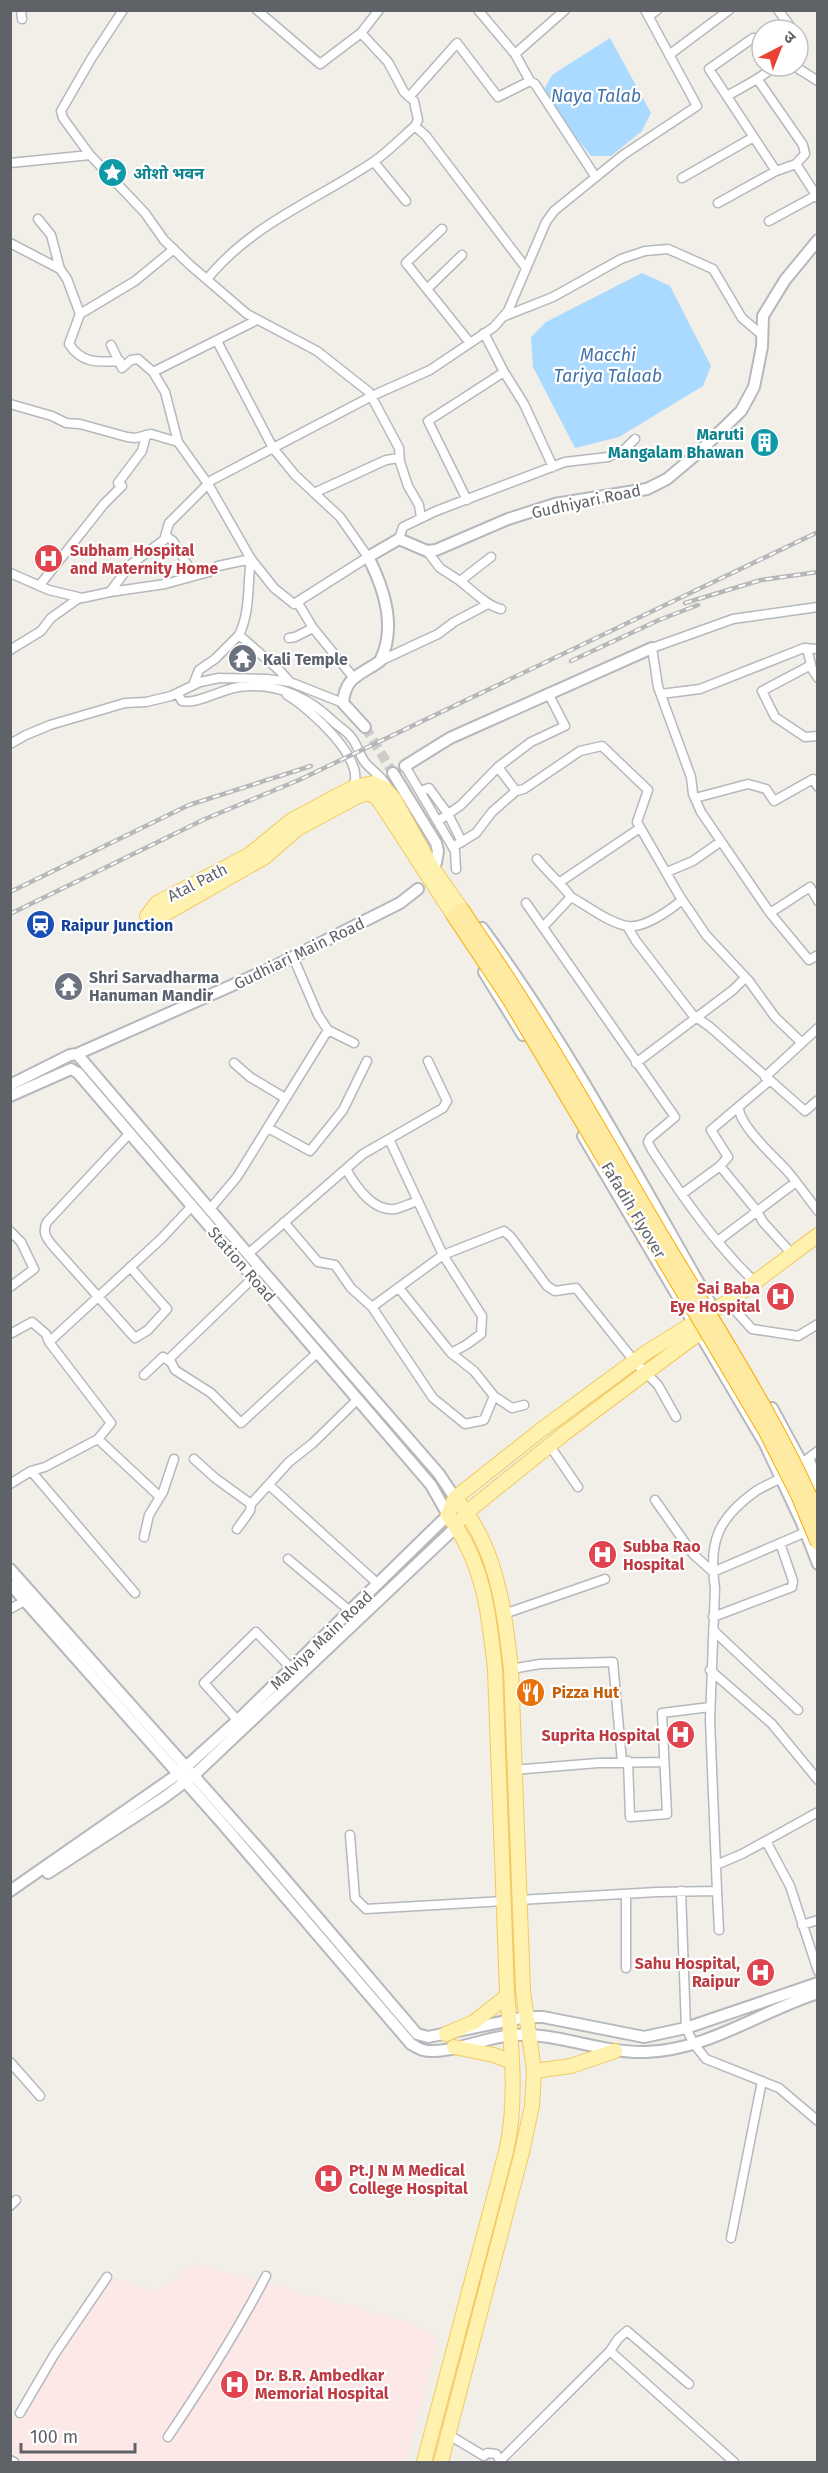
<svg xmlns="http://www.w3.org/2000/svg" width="828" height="2473" font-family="'Fira Sans','Noto Sans Devanagari',sans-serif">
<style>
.medical{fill:#fce8e6}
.water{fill:#aadaff}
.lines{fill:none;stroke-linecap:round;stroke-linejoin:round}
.tertiary-tunnel{stroke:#ccccc8;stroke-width:10;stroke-dasharray:10 5;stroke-linecap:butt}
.minor-casing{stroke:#b5b8bc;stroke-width:11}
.tertiary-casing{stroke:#b5b8bc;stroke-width:14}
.primary-casing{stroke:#f2c960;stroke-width:16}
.trunk-casing{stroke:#f9ab00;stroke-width:16}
.minor{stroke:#fff;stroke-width:8}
.tertiary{stroke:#fff;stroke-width:10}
.primary{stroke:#fff2af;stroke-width:14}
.trunk{stroke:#feeaa1;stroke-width:14}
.rail-casing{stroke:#b6b7b8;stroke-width:4.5}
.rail{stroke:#fff;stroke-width:2;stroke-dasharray:7;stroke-linecap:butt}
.trunk-bridge-casing{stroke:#f9ab00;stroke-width:16;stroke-linecap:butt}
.trunk-bridge{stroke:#feeaa1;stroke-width:14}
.labels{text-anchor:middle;stroke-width:4.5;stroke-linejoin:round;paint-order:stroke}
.culture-label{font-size:16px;font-weight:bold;fill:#0d838f;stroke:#fff;text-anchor:start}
.street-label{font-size:16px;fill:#5f6368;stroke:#fff}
.health-label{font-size:16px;font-weight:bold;fill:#be3a42;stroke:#fff;text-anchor:start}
.worship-label{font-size:16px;font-weight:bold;fill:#5b616d;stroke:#fff;text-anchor:start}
.transit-label{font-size:16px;font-weight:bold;fill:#164399;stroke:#fff;text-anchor:start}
.food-label{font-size:16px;font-weight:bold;fill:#c56008;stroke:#fff;text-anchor:start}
.water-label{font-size:18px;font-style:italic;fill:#4174aa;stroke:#fff}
</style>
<rect width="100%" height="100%" fill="#f1efe8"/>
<path class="medical" d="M 193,2263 L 413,2323 L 439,2339 L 406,2462 L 27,2462 L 11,2450 L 11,2429 L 110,2277 L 152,2290 L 161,2289 Z"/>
<path class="water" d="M 610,38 L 651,113 L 642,131 L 611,156 L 591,156 L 542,93 L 552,75 Z
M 642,273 L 670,286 L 711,366 L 703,386 L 619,437 L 575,448 L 533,367 L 531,337 L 546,322 Z"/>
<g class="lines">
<path class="tertiary-tunnel" d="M 365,727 L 393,773"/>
<defs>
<path id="minor" d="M 21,10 L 22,19
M 123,10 L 91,59 L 61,111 L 63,118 L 90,155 L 145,213 L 164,240 L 190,265 L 247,314 L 317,351 L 369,392 L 399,448 L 400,462 L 408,486 L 419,505 L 421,518
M 257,10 L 320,64 L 361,33 L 379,10
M 478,10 L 515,54 L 530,81 L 535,84 L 595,176
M 778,10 L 793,30
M 649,16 L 657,10
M 762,41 L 759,38 L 753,38 L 709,69 L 776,171
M 515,54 L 565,10
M 669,55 L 729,10
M 794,66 L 818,81
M 727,96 C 744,86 760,79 775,66
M 409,97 L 457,43 L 498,97 L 530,81
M 415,126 L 426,136 L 526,268
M 374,162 L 406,201
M 10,163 L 90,155
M 796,164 L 818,198
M 682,178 L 752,138
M 718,203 L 776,171 L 796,164 L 805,154 L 803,145 L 758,80
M 38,219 L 51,235 L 60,269 L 67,279 L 80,314
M 769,221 L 815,196
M 442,229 L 406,263 L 470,343
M 10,243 L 60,269
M 207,279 C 253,223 315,201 373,162 C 388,152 401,138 415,126 L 418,120 L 414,101 L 404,92 L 388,62 L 361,33
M 427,289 L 462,255
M 505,316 L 553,297 L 621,259 L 645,251 L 668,249 L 713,269 L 742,318 L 762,335
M 484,333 L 504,372 L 524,404 L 553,467
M 217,341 L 273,448 L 295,475 L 340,517 L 368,557 L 294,604
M 111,345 L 122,368 L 131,360 L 138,359 L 153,372 L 165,392 L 178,442 L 208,484 L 251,559 L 274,588 L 294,604 L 298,603 L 313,628 L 295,637 L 289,638
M 120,361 C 98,362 82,364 69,344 L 80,314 L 135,281 L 174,249
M 153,372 L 257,320
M 10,404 L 52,416 L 66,423 L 80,424 L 127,437 L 135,438 L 151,434 L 178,442
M 314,493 L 386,460 L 399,458
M 467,500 L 428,421 L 504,372
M 166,536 L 173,541 L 194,576
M 399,539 L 403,527 L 436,511 L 565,462 L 608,457 L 625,449 L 635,439
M 427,551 L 440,568 L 460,581 L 491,557
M 10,573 L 49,590 L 82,598 L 110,592 L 130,565 L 164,540 L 169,523 L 212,480 L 372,396 L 430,370 L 494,327 L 508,311 L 546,222 L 554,211 L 623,155 L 697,106 L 645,10
M 460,581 C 472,590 487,606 501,609
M 39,586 L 104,504 L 122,486 L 118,483 L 142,451 L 146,435
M 110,592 L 165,584 L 209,572 L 218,566 L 251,559 C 247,585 251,610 239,635 L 280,671 L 290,682
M 818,607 L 733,619 L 652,648 L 658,687 L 691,777 L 693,794 L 701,812 L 770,913 L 809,960 L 818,955
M 313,628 L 353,677
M 807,648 L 812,669 L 818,678
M 10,650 L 41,631 L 51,618 L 79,598
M 380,661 L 438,634 L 454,622 L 488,604
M 811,665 L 762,691 L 775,717 L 805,737 L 818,736
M 193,685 L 199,670 L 215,659 L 239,635
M 177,693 L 182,701 C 196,705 222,689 239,687 C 276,682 307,696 334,722 C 339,727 347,731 351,737 C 357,744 359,753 364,761 C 372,772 380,773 388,788
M 548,693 L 565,726 L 531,742 L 498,767 L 516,791 L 524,789 L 580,751 L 602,746 L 648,790 L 637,822 L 679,895 L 706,935 L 749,981 L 775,1017 L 801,1042
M 661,694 L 700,689 L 804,648 L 818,649
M 287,695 C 308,707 370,762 352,788
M 10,744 L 26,735 L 50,725 L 125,703 L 146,702 L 171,696 L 200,682 L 219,678 L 267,679 L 290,682 L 343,703
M 405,766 L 455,851 L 456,869
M 421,791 L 429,788 L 448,814 L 462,842
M 695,798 L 748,784 L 766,789 L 774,801 L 813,779 L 818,787
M 438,821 L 461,805 L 498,767
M 453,847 L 476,833 L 492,812 L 516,791
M 537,859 C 548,873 561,883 571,897 L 543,927
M 667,872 L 693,861 L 720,842
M 560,882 L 640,828
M 571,897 C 588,906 607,922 627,926 C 644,929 670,910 682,900
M 526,903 L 675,1117 L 650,1138 L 648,1142 L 652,1150 C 682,1196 715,1244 755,1282
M 770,913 L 810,887 L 818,901
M 627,926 L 636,941 L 692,1014 L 710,1027 L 805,1111 L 818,1100
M 293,957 L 318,1015 L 328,1030 L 354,1043
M 234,1063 L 250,1077 L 285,1098
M 636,1063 L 733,990 L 745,978
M 765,1077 L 818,1028
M 739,1107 C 738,1125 777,1159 789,1173 C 799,1185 808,1198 818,1211
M 268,1128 L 310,1151 L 343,1110 L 367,1061
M 129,1134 L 47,1222 C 42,1232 46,1237 52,1245 L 135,1338 L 148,1330 L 167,1309 L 130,1267
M 389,1139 L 443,1255 L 482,1316 L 481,1334 L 466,1345 L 451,1353 L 399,1288
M 720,1166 L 757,1211 L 763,1222 L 792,1254
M 346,1169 C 355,1185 373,1212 395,1209 C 403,1207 411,1203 418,1201
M 682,1194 L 720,1166 L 728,1157 L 711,1130 L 769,1081
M 210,1209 L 237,1177 L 328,1030
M 284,1222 L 318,1262 L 335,1265 L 351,1288 L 372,1307 L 443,1255 L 504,1231 L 511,1237 L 547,1286 L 555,1291 L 576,1288 L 635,1362 L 658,1385 L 676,1417
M 10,1231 L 21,1242 L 34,1269 L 10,1287
M 719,1240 L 796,1182
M 248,1254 L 363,1154 L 443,1108 L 447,1101 L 428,1061
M 372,1307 L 433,1398 L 465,1424 L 484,1420 L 494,1396 L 474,1371 L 451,1353
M 733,1308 L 752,1329 L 798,1336 L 818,1324
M 10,1334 L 32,1322 L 46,1334 L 49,1342 L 111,1423 L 98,1439
M 49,1342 L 161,1239 L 192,1206
M 168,1360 L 253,1278
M 144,1375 L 163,1357 L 171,1362 L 175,1370 L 211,1393 L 241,1423 L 317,1353
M 494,1396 L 512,1408 L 524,1405
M 550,1446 L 578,1487
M 809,1458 L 818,1479
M 194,1459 L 215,1478 L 251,1504
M 798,1466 L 818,1451
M 31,1471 L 135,1593
M 10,1484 L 31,1471 L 45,1467 L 98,1439 L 160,1497
M 269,1485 L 378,1584
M 655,1500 L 693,1554 L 713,1572 L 806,1532
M 237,1529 L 250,1511 L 251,1504 L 289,1462 L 313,1443 L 358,1399
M 144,1537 L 149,1515 L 163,1492 L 174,1459
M 288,1559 L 350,1611
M 10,1609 L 30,1598
M 504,1614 L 605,1579
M 713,1617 L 792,1587 L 793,1581 L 780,1543
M 713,1630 L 798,1710
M 511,1669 L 540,1664 L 613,1662 L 622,1762
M 710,1670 L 772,1724 L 818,1780
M 240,1723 L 204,1683 L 256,1632 L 292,1669
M 628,1761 L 630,1817 L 667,1814 L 662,1713 L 710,1707
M 513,1770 L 598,1763 L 664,1762
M 350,1835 L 355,1898 L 366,1909 L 504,1901
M 766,1841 L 790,1886 L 818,1971
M 716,1865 L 742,1854 L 818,1812
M 681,1891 L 686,2028 L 694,2044 L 706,2059 L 779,2088 L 818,2121
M 717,1891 L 719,1930
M 626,1894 L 626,1968
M 519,1900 L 657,1892 L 717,1891 L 710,1720 L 715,1588 C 708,1542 718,1518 756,1491 C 765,1485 776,1482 785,1475
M 802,1925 L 818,1920
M 10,2062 L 40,2096
M 10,2206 L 16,2200
M 731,2238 L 762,2081
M 610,2351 L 734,2462
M 20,2413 L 54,2355 L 107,2277
M 449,2435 L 484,2456
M 168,2437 C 203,2385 237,2332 266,2276
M 484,2456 L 487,2453 L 496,2454 L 501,2462
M 10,2460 L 14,2462
M 501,2460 L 610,2351 L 618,2339 L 627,2331 L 689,2384"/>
<path id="tertiary" d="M 365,727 L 343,703 C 345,676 361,675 380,661 C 397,628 384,588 368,557 L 399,539 L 427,551 L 436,550 L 508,519 L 555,504 L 647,489 L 667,479 L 699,452 L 741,411 L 754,387 L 762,347 L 763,316 L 785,280 L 818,240
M 405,766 L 450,738 L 652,648
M 393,773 L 436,843 L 438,851 L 436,863
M 482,928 C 568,1045 637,1175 709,1301
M 484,972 L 523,1035
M 77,1054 L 248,1254 L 439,1474 L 455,1498
M 10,1085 L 70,1055 L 77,1054 L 269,969 L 400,903 L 418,889
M 10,1096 L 71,1069 L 78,1073 L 431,1485 L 448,1515 L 238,1720 L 178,1774 L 10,1891
M 583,1136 L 765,1444 L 802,1523 L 818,1564
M 772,1408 L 818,1493
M 10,1569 L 266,1857 L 417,2034 L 428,2037 L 526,2017 L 543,2017 L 644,2037 L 686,2028 L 818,1983
M 10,1584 L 221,1822 L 411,2044 C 415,2046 419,2049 423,2050 C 444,2056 490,2036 513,2035 C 557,2032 600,2053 645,2052 C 706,2051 761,2011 818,1993
M 48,1873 L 162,1799 L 193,1776 L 456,1527"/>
<path id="primary" d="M 454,916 L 382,805 L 376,797 L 368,793 L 356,797 L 297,829 L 265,857 L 165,914 L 147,916 L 157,903 L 249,855 L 292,820 L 352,788 L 373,783 L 384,788 L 394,799 L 431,866 L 462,910
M 463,1518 L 467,1512 L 565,1433 L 714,1322
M 446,2034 L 474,2022 L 507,1996
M 454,2047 L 494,2055 L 512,2062
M 534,2071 L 571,2066 L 615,2051
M 424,2462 L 506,2152 C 518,2100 511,2045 507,1992 L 495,1670 C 489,1613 484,1563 448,1515 L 455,1498 L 541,1430 L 647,1352 L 732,1299 L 818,1235
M 441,2462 L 521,2156 L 532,2106 L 534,2071 L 523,1991 L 511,1669 C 504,1608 497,1546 455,1498"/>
<path id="trunk" d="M 462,910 L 472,925
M 454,916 L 464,931"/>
</defs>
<use href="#minor" class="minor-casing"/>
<use href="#tertiary" class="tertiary-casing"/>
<use href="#primary" class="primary-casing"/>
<use href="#trunk" class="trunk-casing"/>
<use href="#minor" class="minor"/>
<use href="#tertiary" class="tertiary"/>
<use href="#primary" class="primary"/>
<use href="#trunk" class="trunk"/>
<defs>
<path id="rail" d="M 685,603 L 761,580 L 818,572
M 571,661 L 659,620 L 698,605
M 10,892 L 189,805 L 311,766
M 10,914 L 205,819 L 299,780 L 818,532"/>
</defs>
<use href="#rail" class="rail-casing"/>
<use href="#rail" class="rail"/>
<defs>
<path id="trunk-bridge" d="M 472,925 C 541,1024 599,1130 660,1233 C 715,1325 775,1416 818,1515
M 464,931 L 508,997 L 765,1430 L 798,1495 L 818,1543"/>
</defs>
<use href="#trunk-bridge" class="trunk-bridge-casing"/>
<use href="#trunk-bridge" class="trunk-bridge"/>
</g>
<defs>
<symbol id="sight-disc" viewBox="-11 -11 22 22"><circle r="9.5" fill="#0f9aa8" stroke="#fff"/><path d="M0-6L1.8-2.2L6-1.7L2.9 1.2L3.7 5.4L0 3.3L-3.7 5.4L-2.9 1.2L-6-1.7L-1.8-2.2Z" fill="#fff"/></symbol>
<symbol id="building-disc" viewBox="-11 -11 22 22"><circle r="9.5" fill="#0f9aa8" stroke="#fff"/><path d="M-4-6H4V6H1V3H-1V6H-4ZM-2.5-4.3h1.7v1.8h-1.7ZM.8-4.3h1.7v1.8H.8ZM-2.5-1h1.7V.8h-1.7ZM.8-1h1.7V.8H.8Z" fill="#fff"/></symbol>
<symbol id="hospital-disc" viewBox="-11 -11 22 22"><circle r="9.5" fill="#e0444e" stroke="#fff"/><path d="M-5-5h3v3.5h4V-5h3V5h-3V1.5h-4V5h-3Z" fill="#fff"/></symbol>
<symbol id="temple-disc" viewBox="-11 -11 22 22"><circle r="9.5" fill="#6b7280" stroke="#fff"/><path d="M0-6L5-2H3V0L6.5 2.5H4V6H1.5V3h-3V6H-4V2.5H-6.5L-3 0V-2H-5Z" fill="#fff"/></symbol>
<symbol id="station-disc" viewBox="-11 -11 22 22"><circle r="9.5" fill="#1a4fb4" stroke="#fff"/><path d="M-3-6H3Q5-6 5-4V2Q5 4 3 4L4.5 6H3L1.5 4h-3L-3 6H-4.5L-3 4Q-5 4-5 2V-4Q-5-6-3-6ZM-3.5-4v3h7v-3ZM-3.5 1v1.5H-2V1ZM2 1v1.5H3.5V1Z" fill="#fff"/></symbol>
<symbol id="restaurant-disc" viewBox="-11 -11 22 22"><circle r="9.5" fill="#e8710a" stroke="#fff"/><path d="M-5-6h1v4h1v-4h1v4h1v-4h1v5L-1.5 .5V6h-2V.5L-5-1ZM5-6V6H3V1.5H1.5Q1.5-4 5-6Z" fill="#fff"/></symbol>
</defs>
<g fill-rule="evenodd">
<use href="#sight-disc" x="96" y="156" width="33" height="33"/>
<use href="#building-disc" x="748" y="426" width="33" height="33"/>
<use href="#hospital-disc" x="32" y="542" width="33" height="33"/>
<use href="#temple-disc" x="226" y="642" width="33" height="33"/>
<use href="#station-disc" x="24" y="908" width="33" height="33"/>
<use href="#temple-disc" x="52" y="970" width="33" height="33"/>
<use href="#hospital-disc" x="764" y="1280" width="33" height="33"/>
<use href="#hospital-disc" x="586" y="1538" width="33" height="33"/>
<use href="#restaurant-disc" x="514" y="1676" width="33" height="33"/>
<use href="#hospital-disc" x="664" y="1718" width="33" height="33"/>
<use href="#hospital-disc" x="744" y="1956" width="33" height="33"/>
<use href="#hospital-disc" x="312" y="2162" width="33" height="33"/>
<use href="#hospital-disc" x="218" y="2368" width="33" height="33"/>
</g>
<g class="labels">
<g class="culture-label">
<text x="133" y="179">ओशो भवन</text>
<text x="744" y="440" text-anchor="end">Maruti<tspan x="744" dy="18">Mangalam Bhawan</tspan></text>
</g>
<g class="street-label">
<text transform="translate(586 501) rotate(-12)" y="6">Gudhiyari Road</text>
<text transform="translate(197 882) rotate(-27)" y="6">Atal Path</text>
<text transform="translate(299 953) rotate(-26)" y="6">Gudhiari Main Road</text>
<text transform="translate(634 1210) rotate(59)" y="6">Fafadih Flyover</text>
<text transform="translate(242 1264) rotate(49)" y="6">Station Road</text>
<text transform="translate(321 1640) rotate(-44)" y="6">Malviya Main Road</text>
</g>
<g class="health-label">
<text x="70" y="556">Subham Hospital<tspan x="70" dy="18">and Maternity Home</tspan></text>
<text x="760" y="1294" text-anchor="end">Sai Baba<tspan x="760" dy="18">Eye Hospital</tspan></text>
<text x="623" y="1552">Subba Rao<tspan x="623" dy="18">Hospital</tspan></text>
<text x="660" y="1741" text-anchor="end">Suprita Hospital</text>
<text x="740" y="1969" text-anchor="end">Sahu Hospital,<tspan x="740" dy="18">Raipur</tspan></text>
<text x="349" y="2176">Pt.J N M Medical<tspan x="349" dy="18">College Hospital</tspan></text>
<text x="255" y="2381">Dr. B.R. Ambedkar<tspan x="255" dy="18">Memorial Hospital</tspan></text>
</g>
<g class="worship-label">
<text x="263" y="665">Kali Temple</text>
<text x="89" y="983">Shri Sarvadharma<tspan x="89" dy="18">Hanuman Mandir</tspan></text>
</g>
<g class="transit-label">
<text x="61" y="931">Raipur Junction</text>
</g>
<g class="food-label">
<text x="552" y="1698">Pizza Hut</text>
</g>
<g class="water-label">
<text x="596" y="102">Naya Talab</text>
<text x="608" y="361">Macchi<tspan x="608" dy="21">Tariya Talaab</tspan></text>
</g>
</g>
<rect width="828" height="2473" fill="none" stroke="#5f6368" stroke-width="24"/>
<g transform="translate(780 48) rotate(42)"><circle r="28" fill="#ffffff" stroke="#bfc1c3" stroke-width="1.5"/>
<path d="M0-4.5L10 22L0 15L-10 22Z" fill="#ea4335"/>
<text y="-9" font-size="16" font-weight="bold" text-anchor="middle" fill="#5f6368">उ</text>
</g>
<path d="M21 2443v9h114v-9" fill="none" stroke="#5f6368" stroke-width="3"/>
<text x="30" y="2443" font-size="18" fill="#5f6368" stroke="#ffffff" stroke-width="4.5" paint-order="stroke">100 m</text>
</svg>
